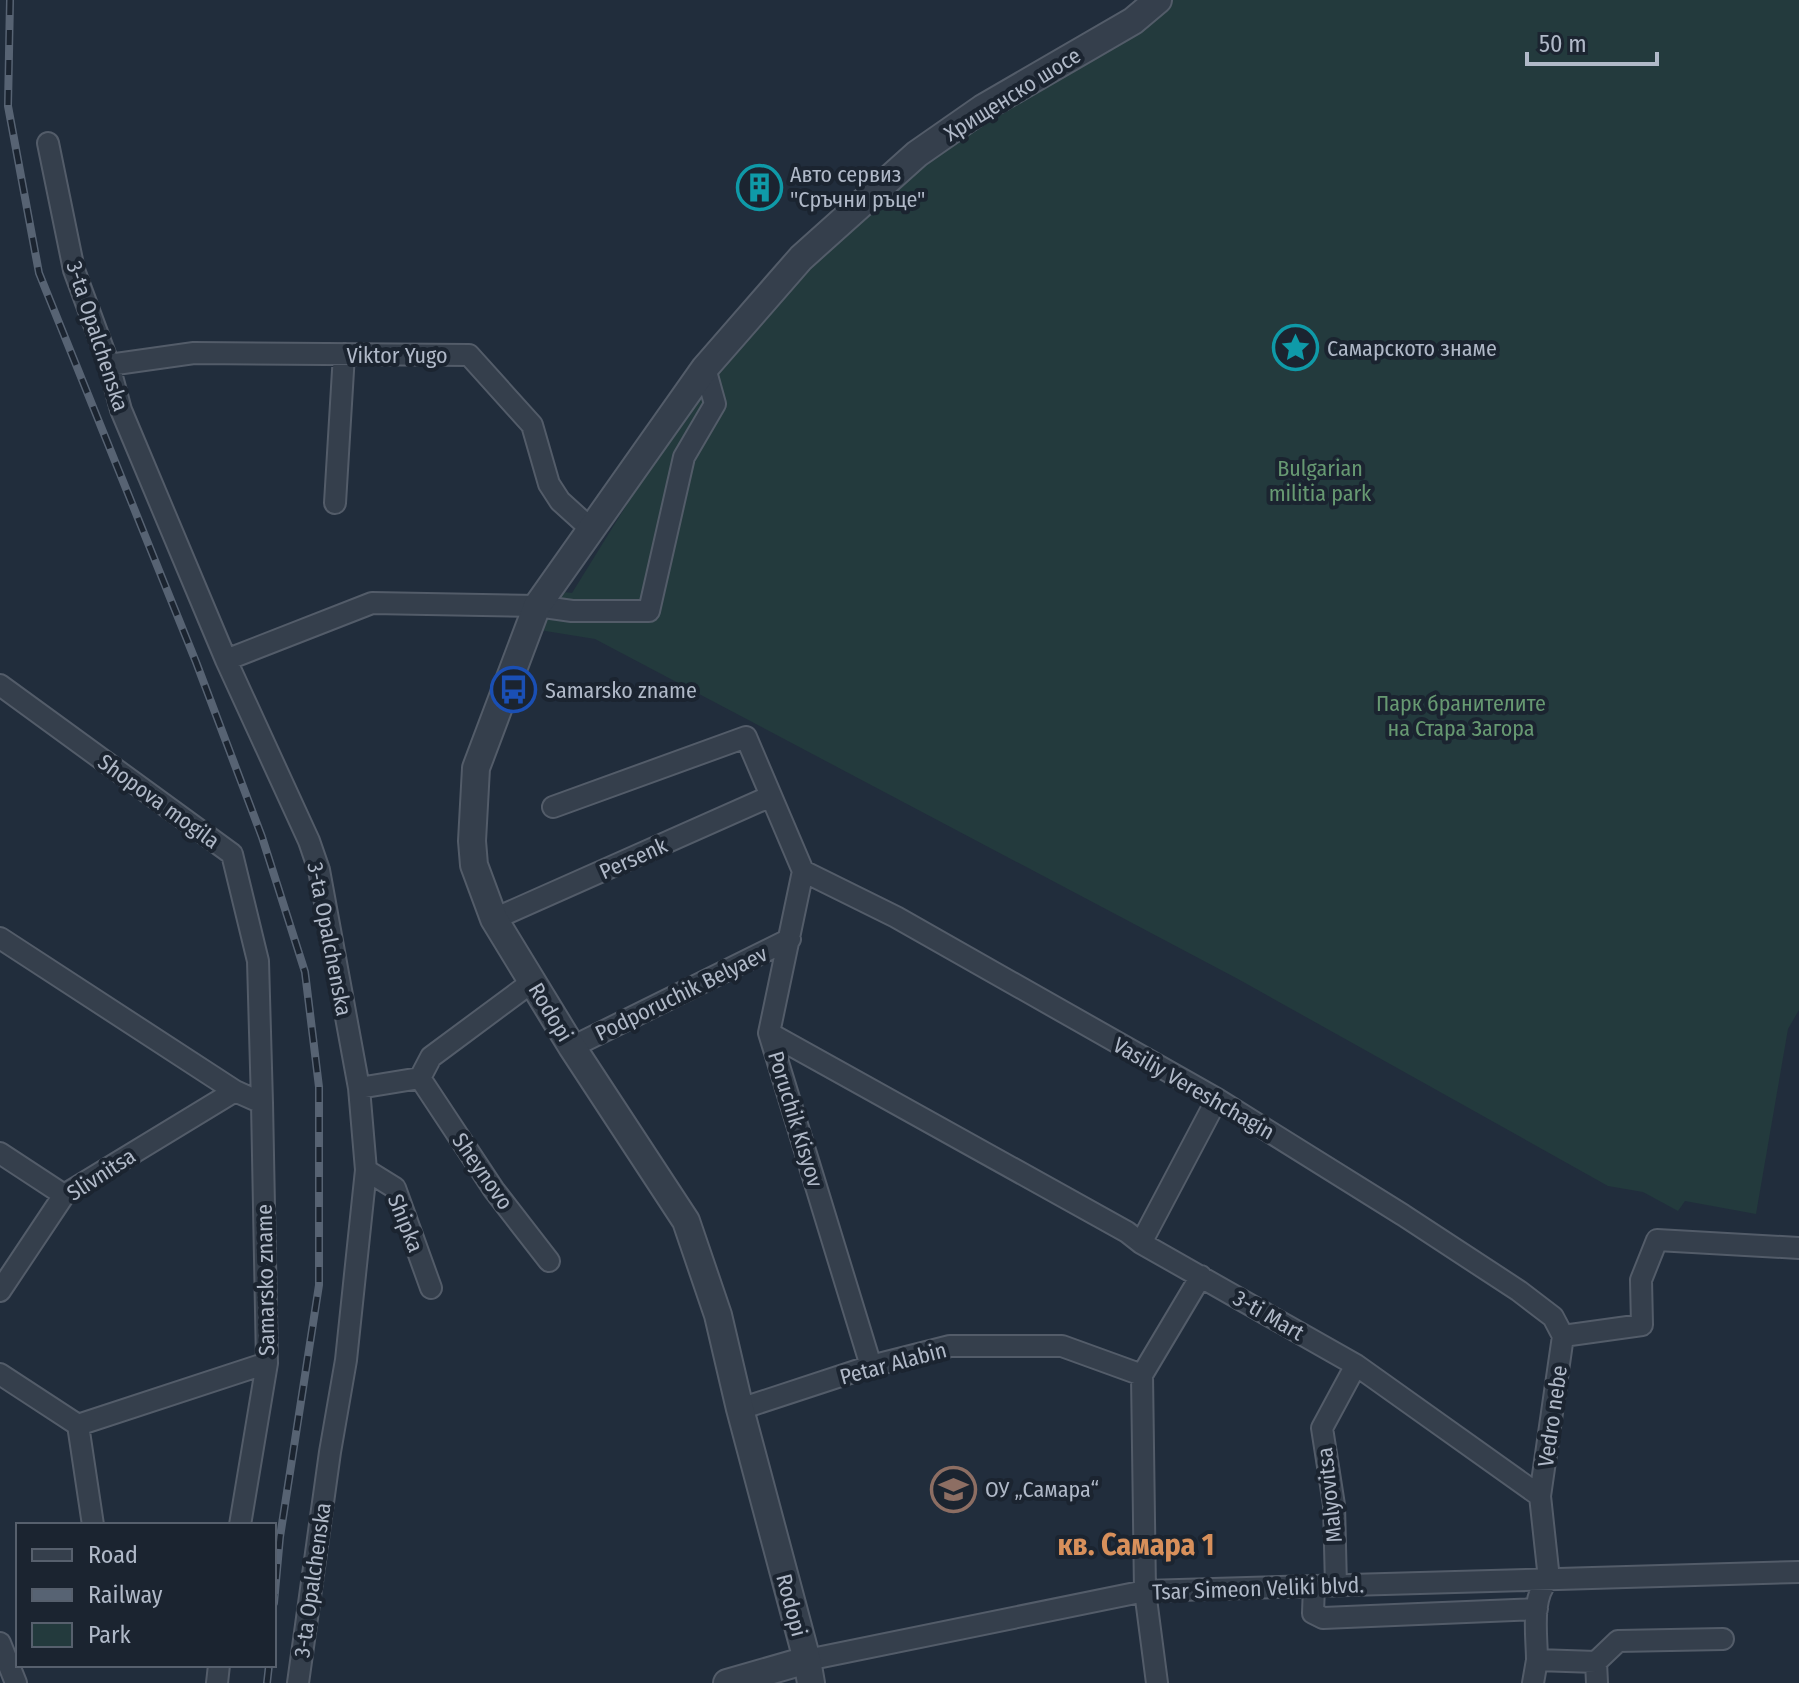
<svg xmlns="http://www.w3.org/2000/svg" width="1799" height="1683" font-family="'Fira Sans Condensed',sans-serif">
<style>
.green{fill:#233a3d}
.lines{fill:none;stroke-linecap:round;stroke-linejoin:round}
.minor-casing{stroke:#535c69;stroke-width:24}
.tertiary-casing{stroke:#535c69;stroke-width:30}
.minor{stroke:#353f4c;stroke-width:20}
.tertiary{stroke:#353f4c;stroke-width:26}
.rail-casing{stroke:#576373;stroke-width:8}
.rail{stroke:#1b2430;stroke-width:5;stroke-dasharray:15;stroke-linecap:butt}
.labels{text-anchor:middle;stroke-width:8;stroke-linejoin:round;paint-order:stroke}
.street-label{font-size:22px;fill:#b0b9c8;stroke:#1b2430}
.poi-label{font-size:22px;fill:#b0b9c8;stroke:#1b2430;text-anchor:start}
.park-label{font-size:22px;fill:#679972;stroke:#1b2430}
.district-label{font-size:30px;font-weight:bold;fill:#d8905b;stroke:#1b2430}
</style>
<rect width="100%" height="100%" fill="#212d3c"/>
<path class="green" d="M 1165,0 L 1799,0 L 1799,1010 L 1788,1029 L 1756,1214 L 1685,1201 L 1678,1211 L 1643,1192 L 1608,1186 L 1238,979 L 595,639 L 533,629 L 556,591 L 572,593 L 704,380 L 848,222 L 959,134 Z"/>
<g class="lines">
<defs>
<path id="minor" d="M 48,143 L 74,270 L 109,365 L 121,410 L 226,660 L 309,841 L 319,870 L 359,1088 L 366,1170 L 346,1360 L 330,1452 L 298,1683
M 109,365 L 194,353 L 469,355 L 532,425 L 549,484 L 560,501 L 591,529
M 335,503 L 344,354
M 226,660 L 372,603 L 537,606 L 572,611 L 649,611 L 684,457 L 715,404 L 705,368
M 0,685 L 232,854 L 258,961 L 262,1103
M 553,807 L 746,737 L 803,871 L 769,1033 L 871,1366
M 803,871 L 896,917 L 1217,1099 L 1403,1215 L 1519,1291 L 1553,1317 L 1563,1336
M 494,919 L 771,796
M 0,938 L 235,1091 L 262,1103 L 267,1363 L 240,1525
M 769,1033 L 1127,1232 L 1141,1243 L 1356,1365 L 1540,1496
M 572,1047 L 790,939
M 420,1078 L 494,1190 L 549,1261
M 359,1088 L 420,1078 L 431,1057 L 532,982
M 0,1153 L 64,1195
M 366,1170 L 395,1188 L 431,1288
M 1141,1243 L 1217,1099
M 0,1291 L 64,1195 L 235,1091
M 1563,1336 L 1540,1496 L 1549,1579 C 1530,1597 1537,1636 1537,1660 L 1596,1662 L 1597,1683
M 1563,1336 L 1642,1325 L 1641,1280 L 1657,1240 L 1799,1248
M 0,1374 L 78,1425 L 93,1525
M 740,1409 L 871,1366 L 950,1346 L 1062,1346 L 1142,1375
M 78,1425 L 267,1363
M 1314,1586 L 1313,1613 L 1323,1618 L 1537,1609
M 1336,1586 L 1334,1505 L 1322,1428 L 1356,1365
M 0,1643 L 16,1683
M 807,1660 L 1145,1591 L 1799,1572
M 1596,1662 L 1618,1641 L 1723,1639
M 217,1683 L 219,1665
M 1157,1683 L 1145,1591 L 1142,1375 L 1201,1276
M 1533,1683 L 1537,1660"/>
<path id="tertiary" d="M 727,1683 L 807,1660
M 811,1683 L 807,1660 L 740,1409 L 718,1315 L 686,1221 L 572,1047 L 494,919 L 474,865 L 472,841 L 476,768 L 537,606 L 705,368 L 801,258 L 917,154 L 983,108 L 1133,21 L 1158,0"/>
</defs>
<use href="#minor" class="minor-casing"/>
<use href="#tertiary" class="tertiary-casing"/>
<use href="#minor" class="minor"/>
<use href="#tertiary" class="tertiary"/>
<defs>
<path id="rail" d="M 10,0 L 8,106 L 39,273 L 196,662 L 262,837 L 305,972 L 319,1087 L 319,1285 L 280,1537 L 274,1603
M 267,1683 L 269,1665"/>
</defs>
<use href="#rail" class="rail-casing"/>
<use href="#rail" class="rail"/>
</g>
<defs>
<symbol id="building-ring" viewBox="-11 -11 22 22"><circle r="9.5" fill="#1b2430" stroke="#0f9aa8" stroke-width="1.5"/><path d="M-4-6H4V6H1V3H-1V6H-4ZM-2.5-4.3h1.7v1.8h-1.7ZM.8-4.3h1.7v1.8H.8ZM-2.5-1h1.7V.8h-1.7ZM.8-1h1.7V.8H.8Z" fill="#0f9aa8"/></symbol>
<symbol id="sight-ring" viewBox="-11 -11 22 22"><circle r="9.5" fill="#1b2430" stroke="#0f9aa8" stroke-width="1.5"/><path d="M0-6L1.8-2.2L6-1.7L2.9 1.2L3.7 5.4L0 3.3L-3.7 5.4L-2.9 1.2L-6-1.7L-1.8-2.2Z" fill="#0f9aa8"/></symbol>
<symbol id="bus-ring" viewBox="-11 -11 22 22"><circle r="9.5" fill="#1b2430" stroke="#1a4fb4" stroke-width="1.5"/><path d="M-5-6H5V4H4V6H2V4H-2V6H-4V4H-5ZM-3.5-4V0h7V-4ZM-3.5 1.2v1.5H-2V1.2ZM2 1.2v1.5H3.5V1.2Z" fill="#1a4fb4"/></symbol>
<symbol id="school-ring" viewBox="-11 -11 22 22"><circle r="9.5" fill="#1b2430" stroke="#8d6e63" stroke-width="1.5"/><path d="M0-5L7-2L0 1L-7-2ZM-4 1L0 2.5L4 1V4Q0 6-4 4Z" fill="#8d6e63"/></symbol>
</defs>
<g fill-rule="evenodd">
<use href="#building-ring" x="734" y="162" width="51" height="51"/>
<use href="#sight-ring" x="1270" y="322" width="51" height="51"/>
<use href="#bus-ring" x="488" y="664" width="51" height="51"/>
<use href="#school-ring" x="928" y="1464" width="51" height="51"/>
</g>
<g class="labels">
<g class="street-label">
<text transform="translate(1012 94) rotate(-32)" y="8">Хрищенско шосе</text>
<text transform="translate(98 336) rotate(72)" y="8">3-ta Opalchenska</text>
<text x="397" y="363">Viktor Yugo</text>
<text transform="translate(159 801) rotate(36)" y="8">Shopova mogila</text>
<text transform="translate(633 858) rotate(-24)" y="8">Persenk</text>
<text transform="translate(330 939) rotate(79)" y="8">3-ta Opalchenska</text>
<text transform="translate(681 993) rotate(-26)" y="8">Podporuchik Belyaev</text>
<text transform="translate(551 1012) rotate(59)" y="8">Rodopi</text>
<text transform="translate(1194 1088) rotate(30)" y="8">Vasiliy Vereshchagin</text>
<text transform="translate(796 1119) rotate(73)" y="8">Poruchik Kisyov</text>
<text transform="translate(483 1171) rotate(55)" y="8">Sheynovo</text>
<text transform="translate(101 1174) rotate(-33)" y="8">Slivnitsa</text>
<text transform="translate(406 1223) rotate(68)" y="8">Shipka</text>
<text transform="translate(265 1280) rotate(-91)" y="8">Samarsko zname</text>
<text transform="translate(1269 1315) rotate(30)" y="8">3-ti Mart</text>
<text transform="translate(893 1363) rotate(-15)" y="8">Petar Alabin</text>
<text transform="translate(1552 1416) rotate(-82)" y="8">Vedro nebe</text>
<text transform="translate(1329 1495) rotate(-96)" y="8">Malyovitsa</text>
<text transform="translate(312 1580) rotate(-82)" y="8">3-ta Opalchenska</text>
<text transform="translate(1258 1588) rotate(-2)" y="8">Tsar Simeon Veliki blvd.</text>
<text transform="translate(792 1605) rotate(75)" y="8">Rodopi</text>
</g>
<g class="poi-label">
<text x="790" y="182">Авто сервиз<tspan x="790" dy="25">"Сръчни ръце"</tspan></text>
<text x="1327" y="356">Самарското знаме</text>
<text x="545" y="698">Samarsko zname</text>
<text x="985" y="1497">ОУ „Самара“</text>
</g>
<g class="park-label">
<text x="1320" y="476">Bulgarian<tspan x="1320" dy="25">militia park</tspan></text>
<text x="1461" y="711">Парк бранителите<tspan x="1461" dy="25">на Стара Загора</tspan></text>
</g>
<g class="district-label">
<text x="1136" y="1555">кв. Самара 1</text>
</g>
</g>
<rect x="16" y="1523" width="260" height="144" fill="#1b2430" stroke="#57606d" stroke-width="2"/>
<rect x="32" y="1549" width="40" height="12" fill="#353f4c" stroke="#57606d" stroke-width="2"/>
<text x="88" y="1563" font-size="24" fill="#b0b9c8">Road</text>
<rect x="32" y="1589" width="40" height="12" fill="#576373" stroke="#57606d" stroke-width="2"/>
<text x="88" y="1603" font-size="24" fill="#b0b9c8">Railway</text>
<rect x="32" y="1623" width="40" height="24" fill="#233a3d" stroke="#57606d" stroke-width="2"/>
<text x="88" y="1643" font-size="24" fill="#b0b9c8">Park</text>
<path d="M1527 52v12h130v-12" fill="none" stroke="#b0b9c8" stroke-width="4"/>
<text x="1539" y="52" font-size="24" fill="#b0b9c8" stroke="#1b2430" stroke-width="6" paint-order="stroke">50 m</text>
</svg>
